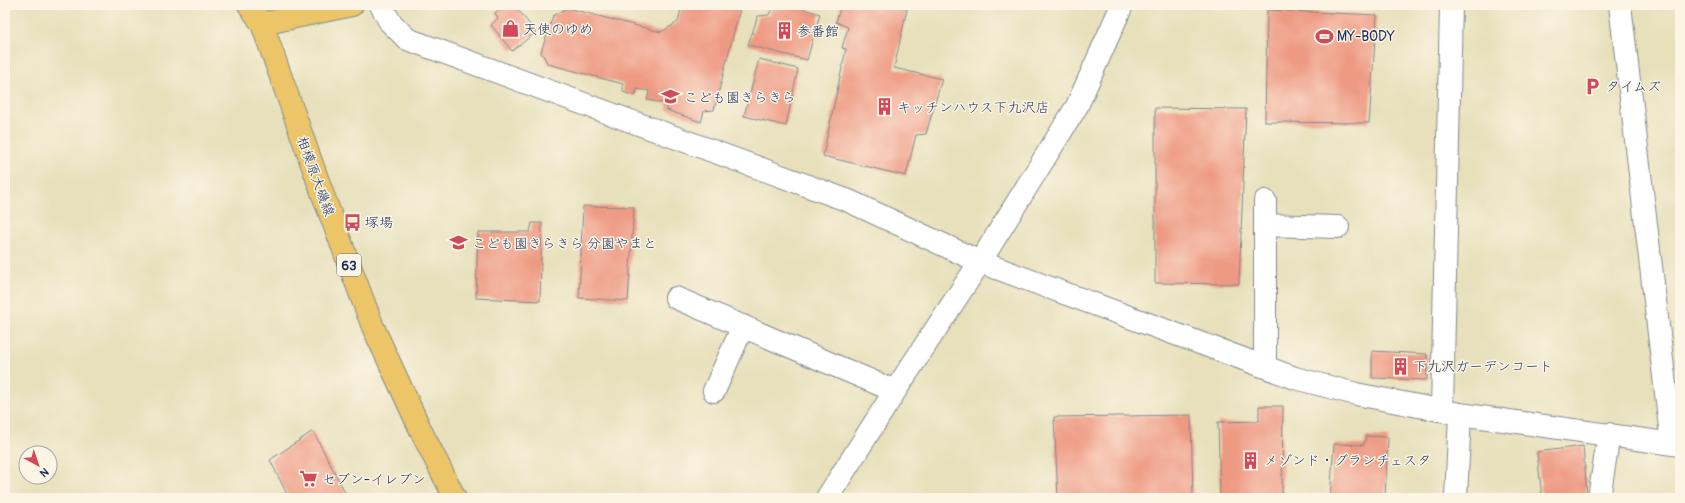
<svg xmlns="http://www.w3.org/2000/svg" width="1685" height="503" font-family="Pangolin,'Klee One',sans-serif">
<style>
.building{fill:#ee9982}
.lines{fill:none;stroke-linecap:round;stroke-linejoin:round}
.minor-casing{stroke:#81888c;stroke-width:24}
.major-casing{stroke:#81888c;stroke-width:24}
.minor{stroke:#fff;stroke-width:22}
.major{stroke:#edc569;stroke-width:22}
.labels{text-anchor:middle;stroke-width:3;stroke-linejoin:round;paint-order:stroke}
.shield{fill:#fcf5e5;stroke:#5e6a86;stroke-width:1}
.shield-label{font-size:13px;font-weight:bold;fill:#1b2f5e}
.poi-label{font-size:14px;fill:#1b2f5e;stroke:#fcf5e5;text-anchor:start}
.street-label{font-size:14px;fill:#1b2f5e;stroke:#fcf5e5}
</style>
<rect width="100%" height="100%" fill="#fcf5e5"/>
<filter id="ink" filterUnits="userSpaceOnUse"><feTurbulence type="fractalNoise" baseFrequency=".025" numOctaves="2"/><feDisplacementMap in="SourceGraphic" scale="8" xChannelSelector="R" yChannelSelector="G"/><feConvolveMatrix kernelMatrix="1 2 1 2 8 2 1 2 1" color-interpolation-filters="sRGB"/></filter>
<filter id="wash" filterUnits="userSpaceOnUse"><feTurbulence type="fractalNoise" baseFrequency=".012" numOctaves="4" result="noise"/><feDisplacementMap in="SourceGraphic" scale="16" xChannelSelector="R" yChannelSelector="G"/><feGaussianBlur stdDeviation="0.9" result="paint"/><feColorMatrix in="noise" values="0 0 0 0 0 0 0 0 0 0 0 0 0 0 0 0 0 1.4 0 .05"/><feComposite in="paint" operator="in"/></filter>
<g filter="url(#wash)">
<rect width="100%" height="100%" fill="#e7e0bb"/>
<g id="blocks">
<path class="building" d="M 504,5 L 508,9 L 514,5 L 536,32 L 512,51 L 491,25 L 498,18 L 495,13 Z
M 682,5 L 741,5 L 714,110 L 704,111 L 701,122 L 667,110 L 667,104 L 647,100 L 649,91 L 637,89 L 635,96 L 623,92 L 623,84 L 548,64 L 541,52 L 553,16 L 567,8 L 661,32 L 678,22 Z
M 773,5 L 791,5 L 820,14 L 807,60 L 748,45 L 758,16 L 769,15 Z
M 841,5 L 908,5 L 894,68 L 942,79 L 926,134 L 916,135 L 906,176 L 823,156 L 846,49 L 842,48 L 848,27 L 836,22 Z
M 1267,10 L 1377,15 L 1369,123 L 1265,122 Z
M 759,59 L 798,69 L 786,126 L 744,116 Z
M 1155,108 L 1246,109 L 1239,284 L 1155,283 Z
M 583,206 L 634,207 L 628,301 L 579,298 Z
M 532,223 L 542,223 L 540,301 L 476,298 L 478,232 L 530,232 Z
M 1372,351 L 1427,354 L 1427,380 L 1372,378 Z
M 1259,406 L 1283,406 L 1282,498 L 1220,498 L 1218,422 L 1259,421 Z
M 1191,415 L 1193,497 L 1058,498 L 1054,417 Z
M 313,431 L 348,498 L 289,498 L 270,460 Z
M 1366,436 L 1388,437 L 1385,498 L 1330,498 L 1334,444 L 1364,445 Z
M 1583,446 L 1587,494 L 1542,498 L 1537,452 Z"/>
</g>
</g>
<g filter="url(#ink)">
<use href="#blocks" fill-opacity="0" stroke="#81888c" stroke-width="1"/>
<g class="lines">
<defs>
<path id="minor" d="M 381,5 L 390,22 L 407,39 L 849,201 L 980,262 L 1295,378 L 1356,394 L 1460,414 L 1680,445
M 1620,5 L 1672,444
M 1265,225 L 1338,227
M 676,298 L 895,391
M 1265,366 L 1265,201
M 714,391 L 743,326
M 1442,410 L 1451,5
M 827,498 L 895,391 L 980,262 L 1077,106 L 1122,5
M 1456,498 L 1460,414
M 1599,498 L 1609,434"/>
<path id="major" d="M 249,5 L 262,24 L 323,195 L 373,327 L 423,435 L 455,498
M 262,24 L 352,5"/>
</defs>
<use href="#minor" class="minor-casing"/>
<use href="#major" class="major-casing"/>
<use href="#minor" class="minor"/>
<use href="#major" class="major"/>
</g>
</g>
<defs>
<symbol id="shop-bare" viewBox="-9 -9 18 18"><path d="M-5-2.5h2.3a2.7 3.5 0 0 1 5.4 0H5L5.5 6h-11ZM-1.5-2.5h3a1.5 2.3 0 0 0-3 0Z" fill="#d1495b" stroke="#fcf5e5" stroke-width="2.5" paint-order="stroke"/></symbol>
<symbol id="building-bare" viewBox="-9 -9 18 18"><path d="M-4-6H4V6H1V3H-1V6H-4ZM-2.5-4.3h1.7v1.8h-1.7ZM.8-4.3h1.7v1.8H.8ZM-2.5-1h1.7V.8h-1.7ZM.8-1h1.7V.8H.8Z" fill="#d1495b" stroke="#fcf5e5" stroke-width="2.5" paint-order="stroke"/></symbol>
<symbol id="stadium-bare" viewBox="-9 -9 18 18"><path d="M0-5a6.5 5 0 1 0 0 10a6.5 5 0 1 0 0-10ZM-3.5-1.8h7v3.6h-7Z" fill="#d1495b" stroke="#fcf5e5" stroke-width="2.5" paint-order="stroke"/></symbol>
<symbol id="parking-bare" viewBox="-9 -9 18 18"><path d="M-3.5-5.5H1a3.5 3.5 0 0 1 0 7H-1V5.5H-3.5ZM-1-3.4V-.6H.8a1.4 1.4 0 0 0 0-2.8Z" fill="#d1495b" stroke="#fcf5e5" stroke-width="2.5" paint-order="stroke"/></symbol>
<symbol id="school-bare" viewBox="-9 -9 18 18"><path d="M0-5L7-2L0 1L-7-2ZM-4 1L0 2.5L4 1V4Q0 6-4 4Z" fill="#d1495b" stroke="#fcf5e5" stroke-width="2.5" paint-order="stroke"/></symbol>
<symbol id="bus-bare" viewBox="-9 -9 18 18"><path d="M-5-6H5V4H4V6H2V4H-2V6H-4V4H-5ZM-3.5-4V0h7V-4ZM-3.5 1.2v1.5H-2V1.2ZM2 1.2v1.5H3.5V1.2Z" fill="#d1495b" stroke="#fcf5e5" stroke-width="2.5" paint-order="stroke"/></symbol>
<symbol id="supermarket-bare" viewBox="-9 -9 18 18"><path d="M-6-5.5h2.5l.6 2H6L4.5 2H-2.5L-4.4-4H-6ZM-1.5 3.2a1.3 1.3 0 1 0 .1 0ZM3 3.2a1.3 1.3 0 1 0 .1 0Z" fill="#d1495b" stroke="#fcf5e5" stroke-width="2.5" paint-order="stroke"/></symbol>
</defs>
<g fill-rule="evenodd">
<use href="#shop-bare" x="498" y="16" width="25" height="25"/>
<use href="#building-bare" x="772" y="18" width="25" height="25"/>
<use href="#stadium-bare" x="1312" y="24" width="25" height="25"/>
<use href="#parking-bare" x="1580" y="74" width="25" height="25"/>
<use href="#school-bare" x="658" y="84" width="25" height="25"/>
<use href="#building-bare" x="872" y="94" width="25" height="25"/>
<use href="#bus-bare" x="340" y="210" width="25" height="25"/>
<use href="#school-bare" x="446" y="230" width="25" height="25"/>
<use href="#building-bare" x="1388" y="354" width="25" height="25"/>
<use href="#building-bare" x="1238" y="448" width="25" height="25"/>
<use href="#supermarket-bare" x="296" y="466" width="25" height="25"/>
</g>
<g class="labels">
<rect class="shield" x="337" y="254" width="24" height="22" rx="3"/>
<g class="shield-label">
<text x="349" y="270">63</text>
</g>
<g class="poi-label">
<text x="523" y="34">天使のゆめ</text>
<text x="797" y="36">参番館</text>
<text x="1337" y="41">MY-BODY</text>
<text x="1606" y="91">タイムズ</text>
<text x="684" y="102">こども園きらきら</text>
<text x="897" y="112">キッチンハウス下九沢店</text>
<text x="365" y="227">塚場</text>
<text x="472" y="248">こども園きらきら 分園やまと</text>
<text x="1413" y="371">下九沢ガーデンコート</text>
<text x="1264" y="465">メゾンド・グランチェスタ</text>
<text x="322" y="484">セブン-イレブン</text>
</g>
<g class="street-label">
<text transform="translate(316 176) rotate(70)" y="5">相模原大磯線</text>
</g>
</g>
<rect width="1685" height="503" fill="none" stroke="#fcf5e5" stroke-width="20"/>
<g transform="translate(38 465) rotate(140)"><circle r="19" fill="#fcf5e5" stroke="#a2a6af"/>
<path d="M0-3L7 15L0 10L-7 15Z" fill="#d1495b"/>
<text y="-6" font-size="11" font-weight="bold" text-anchor="middle" fill="#1b2f5e">N</text>
</g>
</svg>
